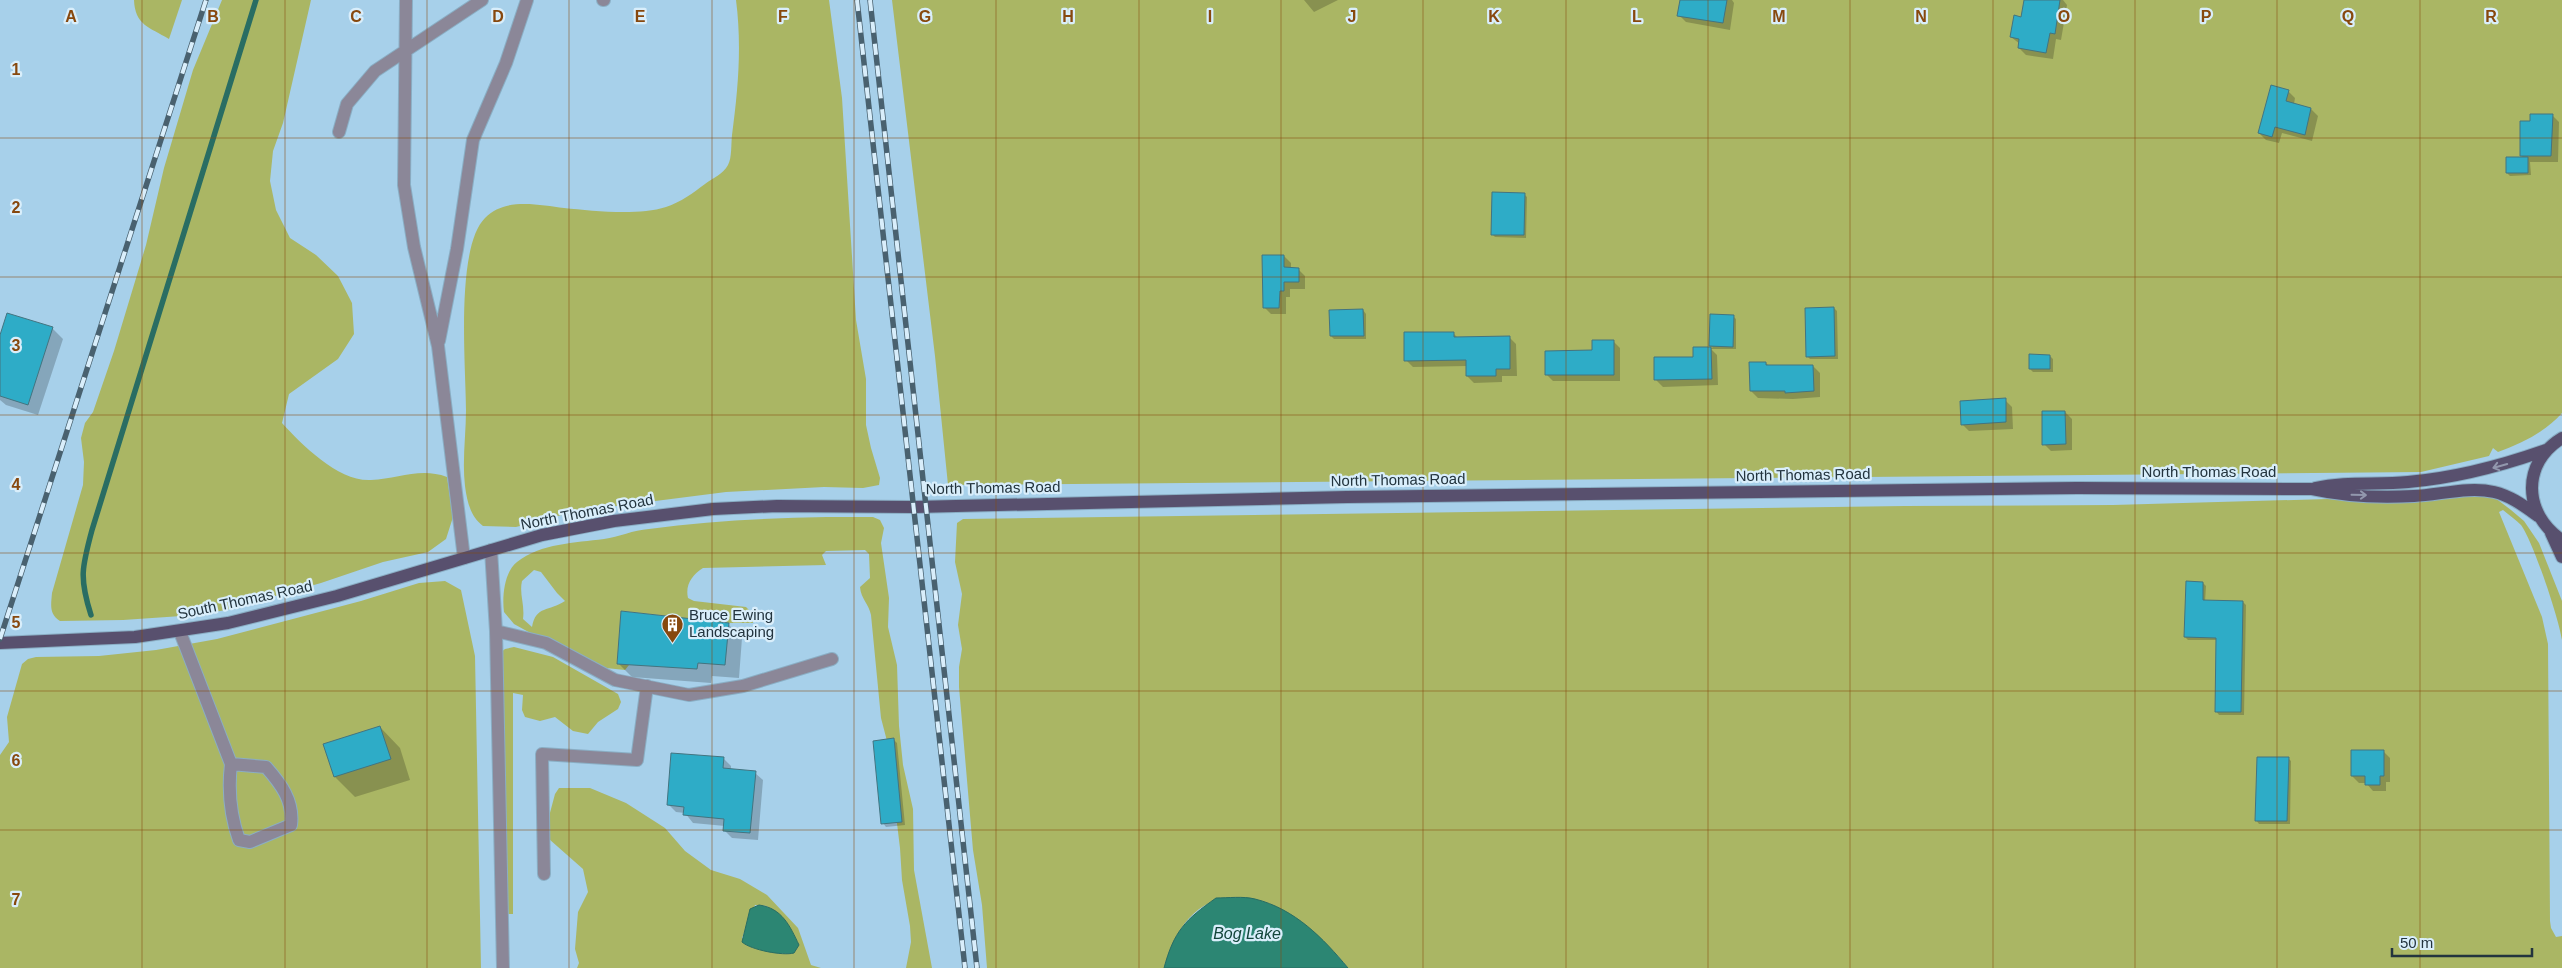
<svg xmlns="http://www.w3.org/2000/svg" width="2562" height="968" font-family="Helvetica,sans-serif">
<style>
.green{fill:#aab664;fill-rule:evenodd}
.water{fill:#2c8673;stroke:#296d63}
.shadow{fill:#0003}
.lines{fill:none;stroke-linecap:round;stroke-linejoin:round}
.stream{stroke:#296d63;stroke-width:5.5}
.building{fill:#2eacc7;stroke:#437480}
.minor-casing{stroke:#8aaec4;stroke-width:14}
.major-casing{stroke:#8aaec4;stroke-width:14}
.minor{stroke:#8b8798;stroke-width:12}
.major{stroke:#58506e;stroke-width:12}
.rail-casing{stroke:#49616f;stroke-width:5.5}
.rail{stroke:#d9eefb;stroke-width:4;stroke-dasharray:11;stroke-linecap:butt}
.oneway{stroke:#9297ad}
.grid{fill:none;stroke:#87480e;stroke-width:1;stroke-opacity:0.55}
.labels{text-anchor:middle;stroke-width:4.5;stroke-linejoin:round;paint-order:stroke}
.street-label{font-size:15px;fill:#23343e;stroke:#d9eefb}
.poi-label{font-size:15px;fill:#23343e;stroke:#d9eefb;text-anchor:start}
.water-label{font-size:16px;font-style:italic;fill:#13463b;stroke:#d9eefb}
.grid-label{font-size:16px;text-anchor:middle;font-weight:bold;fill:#87480e;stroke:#d9eefb;stroke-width:4.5;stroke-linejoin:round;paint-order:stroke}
</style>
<rect width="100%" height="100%" fill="#a7d0ea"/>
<path class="green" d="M 134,0 L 182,0 L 169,39 C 149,27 135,25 134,0 Z
M 222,0 L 311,0 L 283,123 L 273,151 L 270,181 L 276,210 L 290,238 L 316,255 L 338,276 L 352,303 L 354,334 L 338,359 L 289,394 L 282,423 C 302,445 339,482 371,480 C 398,479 420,467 447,477 L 453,517 L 446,539 L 428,552 L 383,562 L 321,583 L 226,610 L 196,615 L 123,620 L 60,621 C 49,614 51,605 52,593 L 83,485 L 84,462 L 81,438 L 85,423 L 93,412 L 114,351 L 146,245 L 164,168 L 193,70 Z
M 736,0 L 829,0 L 842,98 L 856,320 L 866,379 L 866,425 L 871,448 L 880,478 L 879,485 L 863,488 L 824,487 L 726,492 L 577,511 L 516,527 L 483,526 C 470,516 467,501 465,486 C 462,461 466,435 466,410 C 466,368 455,248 485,218 C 505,197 539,205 564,208 C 593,211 638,216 666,207 C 681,202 693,193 705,184 C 713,178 723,174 728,165 C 732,158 731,144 732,135 C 738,90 742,46 736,0 Z
M 892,0 L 2562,0 L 2562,413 C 2544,433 2522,443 2498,452 L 2493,448 L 2489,456 L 2421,472 L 948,485 L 935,356 Z
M 2476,494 L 2490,494 L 2511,510 L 2524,521 L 2539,543 L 2562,601 L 2562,640 C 2559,619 2533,541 2521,525 C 2516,520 2509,515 2503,510 L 2499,512 L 2542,617 L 2548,644 L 2550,921 L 2551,928 L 2556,937 L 2562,936 L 2562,968 L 1348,968 L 1338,956 C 1324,946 1264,901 1252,899 C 1202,889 1176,925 1164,968 L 987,968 L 982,905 L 973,850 L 959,687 L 959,667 L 962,649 L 958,625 L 962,594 L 955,562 L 957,523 L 963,519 L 1905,506 L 2113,505 L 2328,499 L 2387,502 Z
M 827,517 L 873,517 L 880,520 L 884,528 L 881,543 L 889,598 L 888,627 L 897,665 L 899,726 L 903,765 L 913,809 L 914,870 L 932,968 L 906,968 L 911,942 L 910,926 L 902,880 L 900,848 L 887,741 L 881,718 L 871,615 C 869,604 861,599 860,587 L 870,578 L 869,554 L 865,550 L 826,551 L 822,555 L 826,565 L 703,568 C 692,575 685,585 688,598 L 694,601 L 746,607 L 751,612 L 753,623 L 729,623 L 622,611 L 617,663 L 629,665 L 625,670 L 606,668 L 568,649 L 552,639 L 534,635 L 514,624 L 504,612 C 502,597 504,572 517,562 C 541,543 575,543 604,539 C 619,537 633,530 649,529 C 708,521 767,518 827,517 ZM 534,570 L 541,572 L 557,593 L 565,601 C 549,612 536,605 532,627 L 523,619 C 525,605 519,594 522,581 Z
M 445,581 L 461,590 L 475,656 L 481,968 L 0,968 L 0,755 L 9,742 L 7,717 L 22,664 L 28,659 L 36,657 L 99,656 L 156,650 L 217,639 L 361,601 L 419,583 Z
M 514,647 L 553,657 L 618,694 L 621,702 L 618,709 L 598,722 L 588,734 L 573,731 L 555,717 L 540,721 L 525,717 L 522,710 L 523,695 L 513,693 L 513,914 L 504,914 L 500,653 L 505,649 Z
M 559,788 L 590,788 L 626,803 L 665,828 L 685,851 L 711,870 L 740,879 L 767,895 L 798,928 L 811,965 L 821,968 L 577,968 L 579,963 L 575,949 L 578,912 L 588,892 L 583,869 L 549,839 L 547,824 L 555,794 ZM 755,905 L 767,906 L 790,954 L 775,953 L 742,938 Z"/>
<path class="water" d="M 1216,898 C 1228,898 1243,896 1255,899 C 1295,909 1323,938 1348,968 L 1164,968 C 1174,931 1185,920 1216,898 Z
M 759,905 C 782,908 790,926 799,945 L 794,953 C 783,956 751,950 742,942 L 750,909 Z"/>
<path class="shadow" d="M 1304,0 L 1338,0 L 1314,12 Z
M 1681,0 L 1732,0 L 1734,3 L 1730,30 L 1686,22 L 1679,15 Z
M 2026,0 L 2063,0 L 2067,5 L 2061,40 L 2056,39 L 2053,59 L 2026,55 L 2019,48 L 2020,44 L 2011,37 L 2022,18 Z
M 2288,91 L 2295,98 L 2294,104 L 2311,109 L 2318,116 L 2312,141 L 2282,133 L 2279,143 L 2266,140 L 2259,133 Z
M 2552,115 L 2559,122 L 2558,162 L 2530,162 L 2531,175 L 2510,176 L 2507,173 L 2524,158 L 2521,156 Z
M 1524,194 L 1527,197 L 1526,238 L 1495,237 L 1492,234 Z
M 1284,256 L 1291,263 L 1291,269 L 1298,269 L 1305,276 L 1305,289 L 1290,289 L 1290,297 L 1286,297 L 1286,314 L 1271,314 L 1264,307 Z
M 1834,308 L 1837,311 L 1838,359 L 1810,359 L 1807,356 Z
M 1363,310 L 1366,314 L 1366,339 L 1334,339 L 1331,336 Z
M 1733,316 L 1736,319 L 1736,349 L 1711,349 L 1717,355 L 1718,385 L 1663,387 L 1656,380 L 1694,358 L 1694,348 L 1713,348 L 1710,346 Z
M 52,328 L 63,339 L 38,415 L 6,405 L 0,400 L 0,339 Z
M 1453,333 L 1458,338 L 1509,337 L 1516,344 L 1517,376 L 1502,376 L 1502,382 L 1474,383 L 1467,376 L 1467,366 L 1413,367 L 1406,360 Z
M 1613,341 L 1620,348 L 1620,381 L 1553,381 L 1546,374 Z
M 2050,356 L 2053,359 L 2053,372 L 2033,372 L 2030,369 Z
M 1766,363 L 1769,366 L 1813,366 L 1820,373 L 1820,397 L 1793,399 L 1758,398 L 1751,391 Z
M 2005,400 L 2012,407 L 2013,429 L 1969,431 L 1962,424 Z
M 2065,412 L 2072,419 L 2072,450 L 2051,451 L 2044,444 Z
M 2203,583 L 2206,586 L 2205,602 L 2243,602 L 2246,605 L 2244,715 L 2219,715 L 2216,711 L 2218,640 L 2188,640 L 2185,637 Z
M 728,624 L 742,638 L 739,678 L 712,676 L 711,683 L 632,677 L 618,663 Z
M 380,727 L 400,748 L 410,780 L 355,797 L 335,777 Z
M 894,740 L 897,743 L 905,825 L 886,827 L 883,823 Z
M 2383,751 L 2390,758 L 2390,782 L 2386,782 L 2386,791 L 2373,791 L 2366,783 L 2359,783 L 2352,776 Z
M 723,758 L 731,766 L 731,770 L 755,773 L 763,780 L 758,840 L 732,838 L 724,830 L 725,826 L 693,823 L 685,813 L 676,812 L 668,804 Z
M 2288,758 L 2291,761 L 2290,824 L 2259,824 L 2256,820 Z"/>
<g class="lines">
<path class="stream" d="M 91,615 C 79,578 82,567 92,530 L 256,0"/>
</g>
<path class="building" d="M 1680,0 L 1727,0 L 1723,23 L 1677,16 Z
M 2024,0 L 2060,0 L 2055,34 L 2050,33 L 2046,53 L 2018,48 L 2019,39 L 2010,37 L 2014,15 L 2021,17 Z
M 2271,85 L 2289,90 L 2286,101 L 2311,108 L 2305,135 L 2275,127 L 2272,137 L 2258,133 Z
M 2530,114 L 2553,114 L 2551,156 L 2520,156 L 2520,121 L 2530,121 Z
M 2506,157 L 2528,157 L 2528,173 L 2506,173 Z
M 1492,192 L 1525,193 L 1524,235 L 1491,235 Z
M 1262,255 L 1284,255 L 1284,267 L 1299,268 L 1299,282 L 1284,282 L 1284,291 L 1280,291 L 1279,308 L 1263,308 Z
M 1834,307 L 1835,356 L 1806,357 L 1805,308 Z
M 1363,309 L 1364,336 L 1330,336 L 1329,310 Z
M 7,313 L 53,327 L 28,405 L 0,396 L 0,335 Z
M 1710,314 L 1734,315 L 1733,347 L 1709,346 Z
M 1404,332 L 1454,332 L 1454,337 L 1510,336 L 1510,369 L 1496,369 L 1496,376 L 1466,376 L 1466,360 L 1404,361 Z
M 1592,340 L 1614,340 L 1614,375 L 1545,375 L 1545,351 L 1592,350 Z
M 1693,347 L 1711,347 L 1712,379 L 1654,380 L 1654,357 L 1693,357 Z
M 2029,354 L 2050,355 L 2050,369 L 2029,369 Z
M 1749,362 L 1766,362 L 1766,365 L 1813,365 L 1814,391 L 1785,393 L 1785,391 L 1750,391 Z
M 2006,398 L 2006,422 L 1961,425 L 1960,401 Z
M 2042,411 L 2065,411 L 2066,444 L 2042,445 Z
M 2186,581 L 2203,582 L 2203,600 L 2243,601 L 2241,712 L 2215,712 L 2216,638 L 2184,637 Z
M 621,611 L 729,623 L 725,665 L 698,663 L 697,669 L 617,664 Z
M 380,726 L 391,759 L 334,777 L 323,744 Z
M 894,738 L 902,822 L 881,824 L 873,741 Z
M 2351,750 L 2384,750 L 2384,776 L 2380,776 L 2380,785 L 2365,785 L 2365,776 L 2351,776 Z
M 671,753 L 724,757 L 723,768 L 756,771 L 750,833 L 723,831 L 724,819 L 683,815 L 684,807 L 667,805 Z
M 2257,757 L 2289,757 L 2287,821 L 2255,821 Z"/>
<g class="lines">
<defs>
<path id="minor" d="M 406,0 L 404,185 L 414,247 L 438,346 L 464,558
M 603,0 L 604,0
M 339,132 L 347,104 L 375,71 L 482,0
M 439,341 L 457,249 L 473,140 L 506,63 L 527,0
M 491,550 L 496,631 L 503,968
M 496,631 L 546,643 L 615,680 L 689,695 L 743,686 L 832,659
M 180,632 L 231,764 C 228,790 230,815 239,840 L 250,842 L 291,825 C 294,801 281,784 266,767 L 231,764
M 544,874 L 542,754 L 637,760 L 647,686"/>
<path id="major" d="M 2562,438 C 2521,463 2523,514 2562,540
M 2315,488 C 2346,481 2376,485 2408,482 C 2455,478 2501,466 2546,450
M 2551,533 L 2562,557
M 0,643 L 135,637 L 228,623 L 337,596 L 542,535 L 614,521 L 713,509 L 777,506 L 915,507 L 1347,497 L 2077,488 L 2311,489 C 2343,496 2380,498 2414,496 C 2439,495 2469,486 2494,492 C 2511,496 2524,506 2538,516"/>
</defs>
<use href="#minor" class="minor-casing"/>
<use href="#major" class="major-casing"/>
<use href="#minor" class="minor"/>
<use href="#major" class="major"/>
<defs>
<path id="rail" d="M 857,0 L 965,968
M 870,0 L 977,968
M 0,639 L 206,0"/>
</defs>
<use href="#rail" class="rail-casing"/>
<use href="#rail" class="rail"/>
</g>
<defs><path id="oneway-shaft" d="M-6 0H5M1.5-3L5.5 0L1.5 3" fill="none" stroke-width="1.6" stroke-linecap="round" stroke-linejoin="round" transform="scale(1.25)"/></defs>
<g class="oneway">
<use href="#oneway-shaft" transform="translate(2500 466) rotate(164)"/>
<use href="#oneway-shaft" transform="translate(2359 495) rotate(1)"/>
</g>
<path class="grid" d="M 142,0 L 142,968M 285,0 L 285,968M 427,0 L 427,968M 569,0 L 569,968M 712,0 L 712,968M 854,0 L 854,968M 996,0 L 996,968M 1139,0 L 1139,968M 1281,0 L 1281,968M 1423,0 L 1423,968M 1566,0 L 1566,968M 1708,0 L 1708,968M 1850,0 L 1850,968M 1993,0 L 1993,968M 2135,0 L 2135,968M 2277,0 L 2277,968M 2420,0 L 2420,968M 0,138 L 2562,138M 0,277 L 2562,277M 0,415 L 2562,415M 0,553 L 2562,553M 0,691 L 2562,691M 0,830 L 2562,830"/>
<defs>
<symbol id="building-pin" viewBox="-11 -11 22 30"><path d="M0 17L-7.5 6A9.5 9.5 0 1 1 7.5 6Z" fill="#87480e" stroke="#d9eefb"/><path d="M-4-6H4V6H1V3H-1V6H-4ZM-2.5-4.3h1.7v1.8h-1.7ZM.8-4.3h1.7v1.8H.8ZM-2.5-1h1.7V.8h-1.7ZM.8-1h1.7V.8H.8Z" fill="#fff"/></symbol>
</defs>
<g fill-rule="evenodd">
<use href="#building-pin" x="660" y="612" width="25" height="34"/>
</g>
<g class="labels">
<g class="street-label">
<text x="2209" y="477">North Thomas Road</text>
<text transform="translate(1803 475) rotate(-1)" y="5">North Thomas Road</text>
<text transform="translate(1398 480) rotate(-1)" y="5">North Thomas Road</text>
<text transform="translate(993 488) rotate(-1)" y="5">North Thomas Road</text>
<text transform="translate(587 512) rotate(-11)" y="5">North Thomas Road</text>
<text transform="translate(245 600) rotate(-12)" y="5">South Thomas Road</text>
</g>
<g class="poi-label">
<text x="689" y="620">Bruce Ewing<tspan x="689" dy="17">Landscaping</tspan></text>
</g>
<g class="water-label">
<text x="1247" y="939">Bog Lake</text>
</g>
</g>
<g class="grid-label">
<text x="71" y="22">A</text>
<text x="213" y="22">B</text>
<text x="356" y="22">C</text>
<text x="498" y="22">D</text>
<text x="640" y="22">E</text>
<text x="783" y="22">F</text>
<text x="925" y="22">G</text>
<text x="1068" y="22">H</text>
<text x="1210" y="22">I</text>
<text x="1352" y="22">J</text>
<text x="1494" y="22">K</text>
<text x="1637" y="22">L</text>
<text x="1779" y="22">M</text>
<text x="1921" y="22">N</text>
<text x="2064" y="22">O</text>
<text x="2206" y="22">P</text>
<text x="2348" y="22">Q</text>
<text x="2491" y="22">R</text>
<text x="16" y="75">1</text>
<text x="16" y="213">2</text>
<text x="16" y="351">3</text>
<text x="16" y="490">4</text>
<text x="16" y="628">5</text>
<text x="16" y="766">6</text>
<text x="16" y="905">7</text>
</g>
<path d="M2392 948v8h140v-8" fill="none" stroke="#23343e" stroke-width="2.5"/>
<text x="2400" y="948" font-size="15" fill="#23343e" stroke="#d9eefb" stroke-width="4" paint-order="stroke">50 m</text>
</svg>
